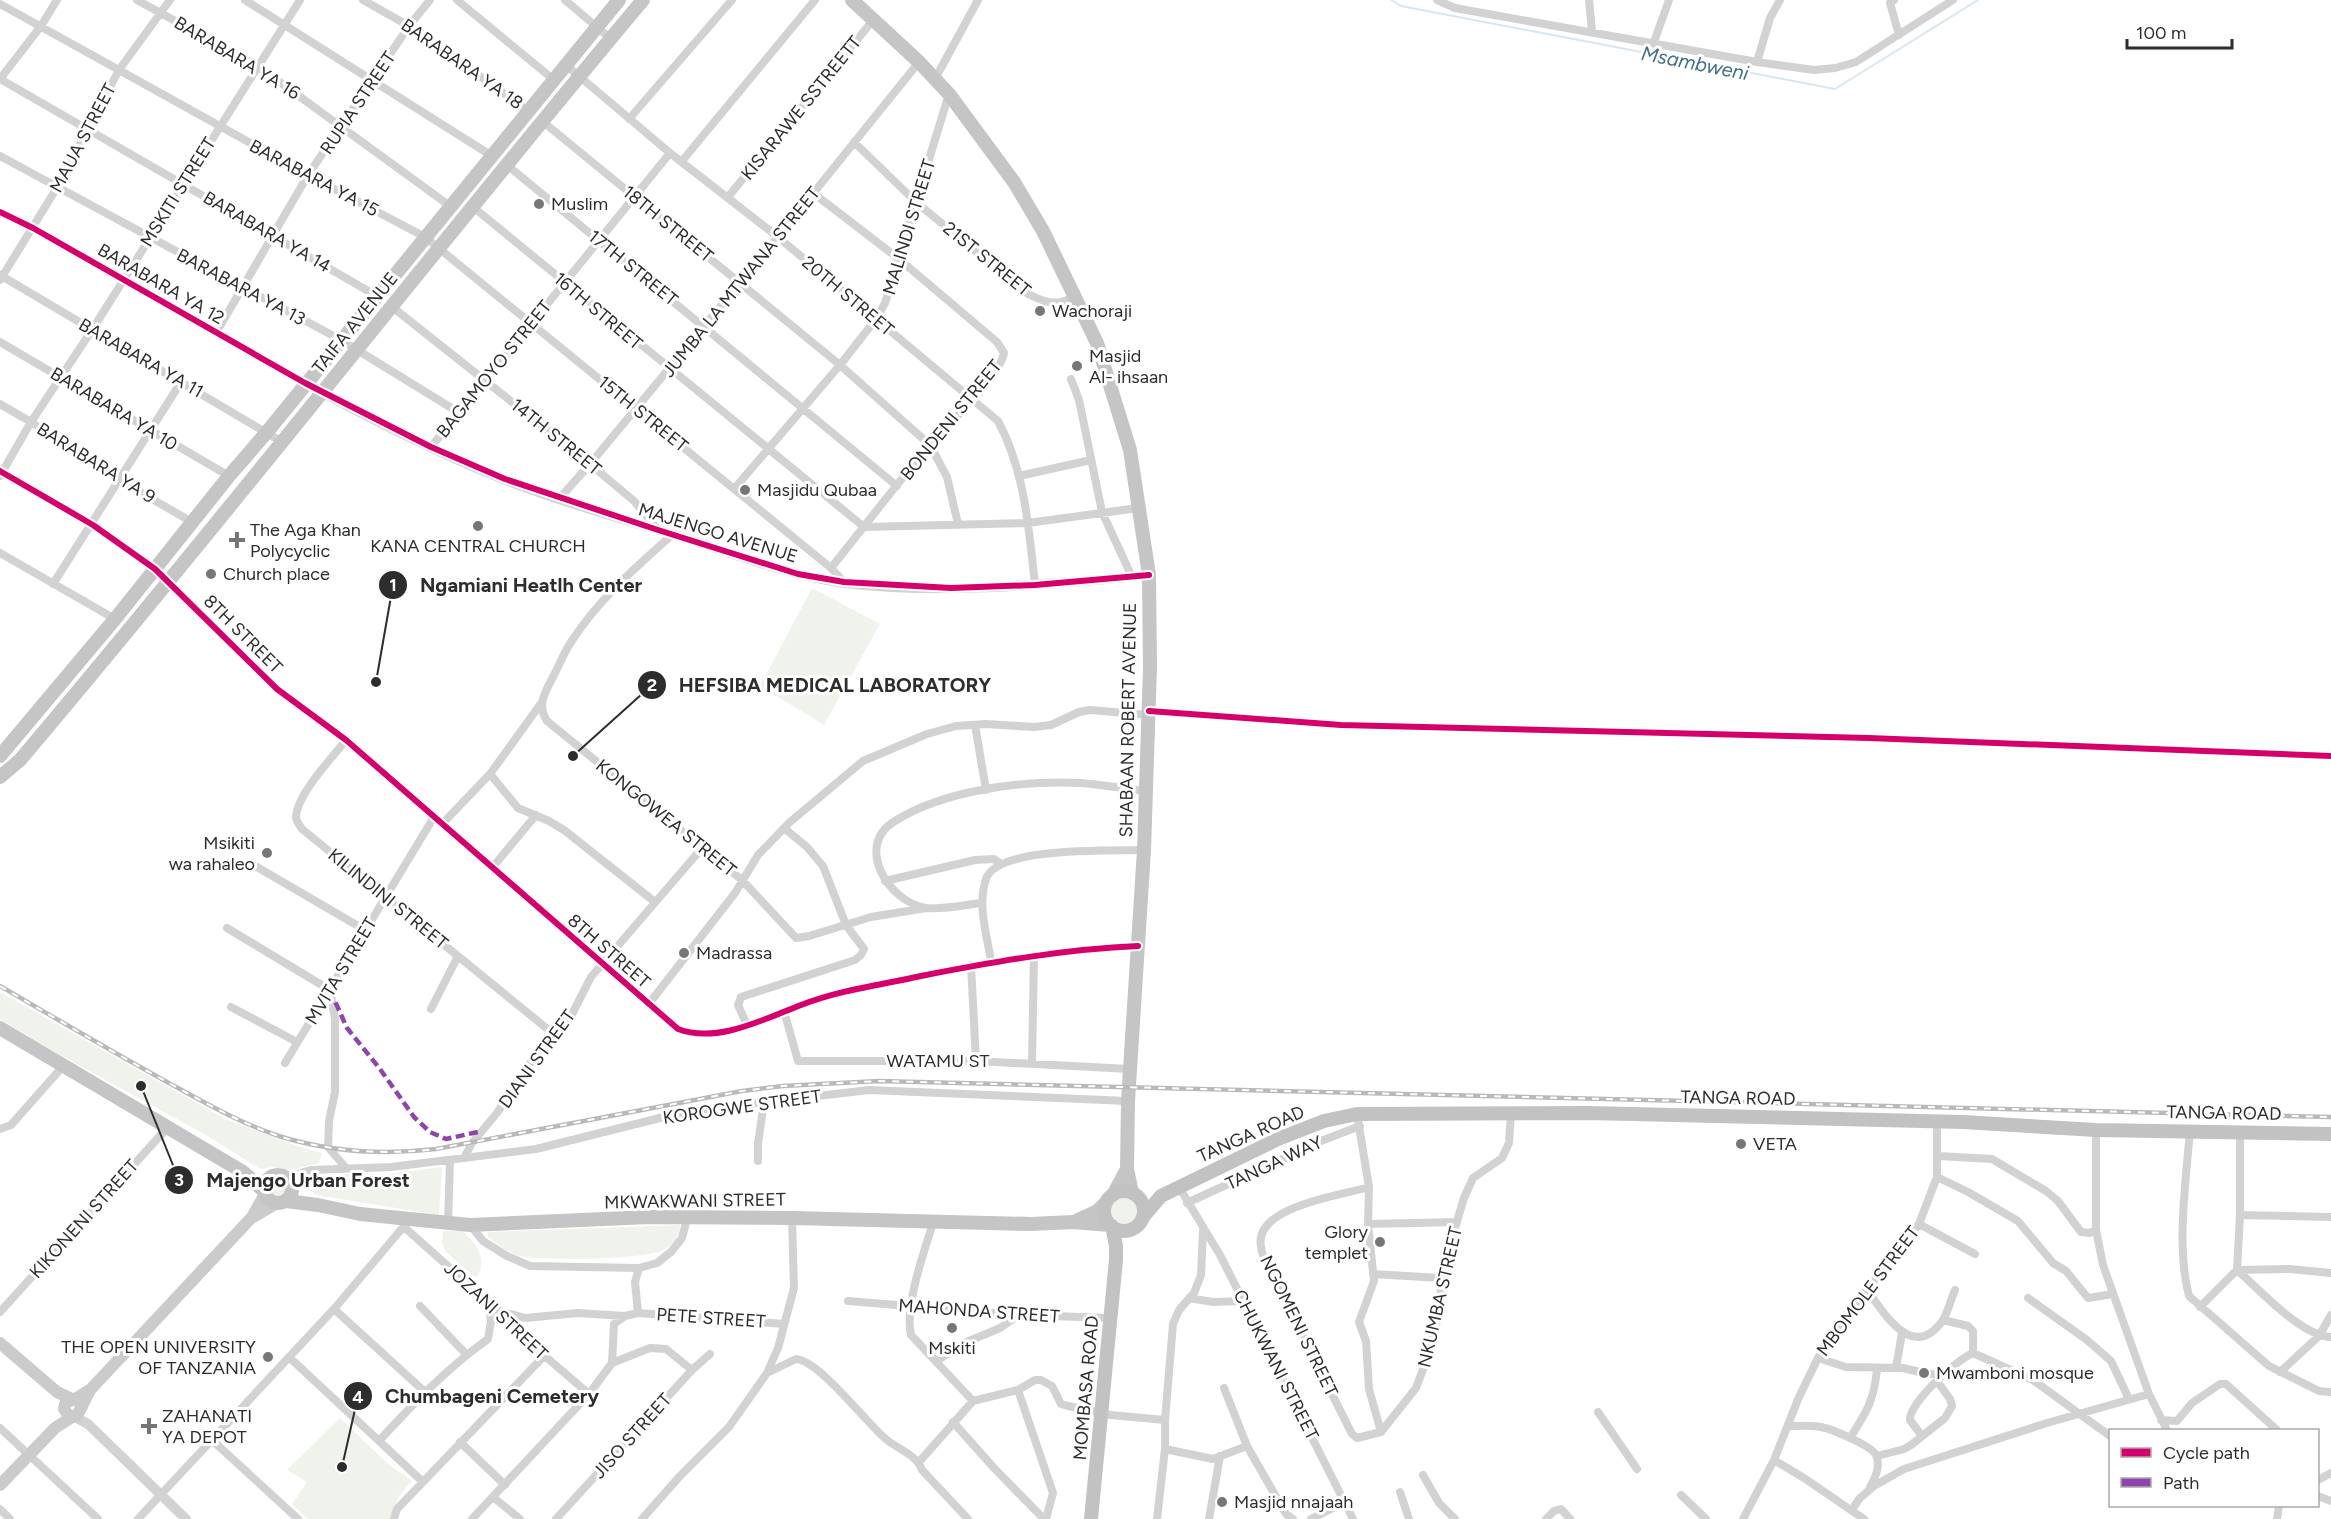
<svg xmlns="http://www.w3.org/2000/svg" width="2331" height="1519" font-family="Figtree,sans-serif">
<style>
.green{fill:#f0f3eb}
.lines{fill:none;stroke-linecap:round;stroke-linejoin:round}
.stream{stroke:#d8e6f0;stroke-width:2}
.minor{stroke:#d2d2d2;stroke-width:8}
.tertiary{stroke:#d2d2d2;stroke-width:10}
.secondary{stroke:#cbcbcb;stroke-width:12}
.primary{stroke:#c5c5c5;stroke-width:14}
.trunk{stroke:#c2c2c2;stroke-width:14}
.rail-casing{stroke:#b9b9b9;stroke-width:4.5}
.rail{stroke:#fff;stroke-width:2;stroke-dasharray:7;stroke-linecap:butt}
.quiet{stroke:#8e44ad;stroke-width:4.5;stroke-dasharray:9 4.5;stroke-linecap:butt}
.cycleway-casing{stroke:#fff;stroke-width:10}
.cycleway{stroke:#d6006c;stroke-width:6}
.poi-dot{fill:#767676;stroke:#fff;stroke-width:2}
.labels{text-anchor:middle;stroke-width:6;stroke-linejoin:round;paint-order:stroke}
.street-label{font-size:18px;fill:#2d2d2d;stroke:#fff}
.poi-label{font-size:18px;fill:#2d2d2d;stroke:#fff;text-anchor:start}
.water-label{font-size:20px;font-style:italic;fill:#406e8a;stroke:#fff}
.leader{fill:none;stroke:#2d2d2d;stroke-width:2}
.callout-dot{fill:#2d2d2d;stroke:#fff;stroke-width:2}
.mark-label{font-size:18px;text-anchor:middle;font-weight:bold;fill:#fff}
.callout-label{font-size:20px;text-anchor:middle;font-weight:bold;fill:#2d2d2d;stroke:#fff;stroke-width:6;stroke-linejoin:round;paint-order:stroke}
</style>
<rect width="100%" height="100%" fill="#fff"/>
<path class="green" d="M 812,588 L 880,624 L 824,725 L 760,686 Z
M 0,992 L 225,1119 L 303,1148 L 322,1153 L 319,1163 L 291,1170 L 273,1167 L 260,1169 L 206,1135 L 60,1055 L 0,1019 Z
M 442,1167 L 439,1215 L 316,1195 L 307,1188 L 308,1180 L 324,1174 L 389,1174 Z
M269 1189a9 9 0 1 1 18 0a9 9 0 1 1-18 0Z
M1111 1211a15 15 0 1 1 30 0a15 15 0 1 1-30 0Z
M 680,1225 C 680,1237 673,1245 663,1250 C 643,1260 549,1260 525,1257 C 511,1255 499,1245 488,1237 L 487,1232 Z
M 443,1231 L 462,1231 C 477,1243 489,1261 476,1278 L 445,1251 L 442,1242 Z
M 340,1418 L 388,1464 L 412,1481 L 398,1497 L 392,1519 L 308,1519 L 292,1504 L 307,1482 L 287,1470 Z"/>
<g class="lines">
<path class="stream" d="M 1391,0 L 1401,6 L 1835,89 L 1978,0"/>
<path class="minor" d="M 137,0 L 259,67 L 450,206
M 245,0 L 492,156
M 363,0 L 409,26 L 529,111
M 457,0 L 554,80
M 565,0 L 611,39
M 1437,0 L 1455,8 L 1757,62 L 1814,70 L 1835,68 L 1856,62 L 1953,0
M 1589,0 L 1592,31
M 1894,0 L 1890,3 L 1899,35
M 0,4 L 308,175 L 425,237 L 831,568 L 844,582
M 1654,42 L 1669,0
M 1757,62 L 1770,18 L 1780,0
M 566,65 L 670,153 L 778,237 L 998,421 C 1025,471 1029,530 1035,585
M 0,79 L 377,296
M 0,79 L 41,26 L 57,0
M 935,79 L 978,0
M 629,119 L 732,0
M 542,121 L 840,365 L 930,445 L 947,477 L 958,524
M 854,142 L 917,203 L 1028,294 C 1044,302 1059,308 1075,295
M 0,156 L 341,340 L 458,412
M 682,161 L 815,0
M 507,165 L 897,486
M 813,193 L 899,259 L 997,342 L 1004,353 C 998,381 949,422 929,446 C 895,486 864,527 831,568
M 728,197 L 874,19
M 473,207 L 864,527 L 1028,523 L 1138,508
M 0,212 L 33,228 L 305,383
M 0,275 L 282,442
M 0,280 L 58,186 L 119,70 L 170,0
M 391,306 L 590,464 L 634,501 L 658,530
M 216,333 L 308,175 L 409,26 L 430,0
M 0,342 L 229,476
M 1071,379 L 1079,400 L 1102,512 L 1132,577
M 0,404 L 31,422 L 119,480 L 192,522
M 431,447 L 670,153
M 0,471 L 93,525 L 155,569 L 277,689 L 346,740 L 678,1029 C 717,1044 764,1019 801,1005 C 840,990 880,985 921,976 C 993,962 1065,949 1138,946
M 0,476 L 31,422 L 92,330 L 300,0
M 1019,476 L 1091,460
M 734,489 L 840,365 L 876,319 L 885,303 L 949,94
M 559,499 L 590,464 L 778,237 L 919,62
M 673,534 C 636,567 598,600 571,642 C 565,651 561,661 556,671 C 548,688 535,703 547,721 L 742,880 L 796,938 L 809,936 L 871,917 L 926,908
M 0,553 L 115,619
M 53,584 L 181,382
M 1149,711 L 1341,725 L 1869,738 L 2331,756
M 975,725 L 986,790
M 346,740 C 332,758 297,794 296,817 C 296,821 299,825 302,829 L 556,1036
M 490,774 L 518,808 L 549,821 L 564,830 L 655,902
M 442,824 L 490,774 L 542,702
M 257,867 L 365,930
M 492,868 L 536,815
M 885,881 L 975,860 L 994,859 L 1001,864
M 981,903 C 966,905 941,910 926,908 C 888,902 854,845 895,821 C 944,790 1024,780 1081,783 C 1102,785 1124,788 1145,791
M 227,928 L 330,990 L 335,1019 L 335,1092 L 329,1121 L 328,1147 L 346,1168
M 991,961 C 987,935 977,906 986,879 C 997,846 1113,851 1144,850
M 971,965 L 976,1061
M 648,1005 L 735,893 L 758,855 L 790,822 L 863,761 L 927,734 L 956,726 L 986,724 L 1034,727 L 1051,725 L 1079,712 L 1090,710 L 1149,715
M 231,1007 L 297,1042
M 431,1009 L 458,956
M 784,1011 L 798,1061 L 976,1061 L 1130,1069
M 747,1025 L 738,1005 L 741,997 L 855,960 L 861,955 L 864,949 L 846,925 L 823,866 L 807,847 L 784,828
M 285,1063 L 434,817
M 1032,1063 L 1034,955
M 1357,1114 L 1369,1187 L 1368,1224 L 1374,1281 L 1359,1322 L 1366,1341 L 1369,1389 L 1381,1432
M 0,1129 L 11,1125 L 64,1065
M 2096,1130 L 2096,1230 L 2103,1265 L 2149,1394 L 2167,1430
M 2190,1130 C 2186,1180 2176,1248 2189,1296 L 2269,1366 L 2319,1391 L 2331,1392
M 2240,1132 L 2240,1215 L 2237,1270 C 2259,1289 2301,1336 2331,1337
M 1938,1156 L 1992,1159 L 2046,1191 L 2058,1201 L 2081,1232 L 2089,1233 L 2096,1230
M 464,1158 L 472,1143 L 497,1113 L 531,1062 L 568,1022 L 591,977 L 702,848
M 758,1161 L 758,1144 L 764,1102
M 1937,1177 L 1968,1192 L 2018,1221 L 2053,1263 L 2066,1271 L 2088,1298 L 2113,1294
M 289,1180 L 297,1174 L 311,1170 L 391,1167 L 536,1149 L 688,1111 L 869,1090 L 1128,1101
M 1179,1187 L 1220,1255 L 1353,1519
M 1369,1187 C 1343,1195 1253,1206 1261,1247 C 1262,1255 1266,1262 1269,1269 L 1352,1434 L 1357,1438 L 1381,1432
M 1187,1203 L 1321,1141 L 1360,1126
M 2240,1215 L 2331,1217
M 934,1220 C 925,1249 904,1306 911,1335 L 973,1401
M 448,1224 L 450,1160
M 1368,1224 L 1457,1222
M 1919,1224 L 1975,1254
M 470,1225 L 483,1241 L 507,1256 L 530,1266 L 639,1268 L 657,1263 L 671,1252 L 682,1238 L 687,1219
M 404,1227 L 477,1292 L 489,1308 L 589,1394
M 1203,1230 L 1201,1275 L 1194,1293 L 1179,1310 L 1173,1324 L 1165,1420 L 1165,1449 L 1213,1459 L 1247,1446 L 1286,1514 L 1293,1519
M 1373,1274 L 1440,1278
M 1867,1290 C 1884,1313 1913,1363 1943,1320 C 1948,1312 1951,1299 1955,1290
M 1189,1298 L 1213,1302 L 1243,1301
M 2028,1298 L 2087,1340 L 2111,1361 L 2129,1399
M 848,1301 L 1019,1315 L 1111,1318
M 420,1306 L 466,1354
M 2200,1307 L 2237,1270 L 2290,1269 L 2331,1273
M 334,1309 L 425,1392
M 493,1309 L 525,1318 L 578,1313 L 625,1316
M 0,1312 L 168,1127
M 638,1313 L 635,1282 L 639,1268
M 1943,1320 L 1968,1326 L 1973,1331 L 1973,1353
M 289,1357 L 423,1482
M 1818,1358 L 1846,1367 L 1903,1368 L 1924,1373 L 1943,1375
M 936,1361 L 969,1341 L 1000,1328 L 1019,1315
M 612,1363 L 650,1348 L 666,1349 L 692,1370
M 1896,1368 L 1902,1333
M 2280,1372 L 2319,1336 L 2331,1315
M 767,1373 L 796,1359 C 819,1360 867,1424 887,1440 C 898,1449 917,1455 922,1470 L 968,1519
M 1224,1388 L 1247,1446
M 1018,1390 L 1053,1493 L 1046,1519
M 1598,1412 L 1637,1469
M 2161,1420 L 2177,1421 L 2192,1403 L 2220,1384 L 2226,1384 L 2277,1430
M 953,1422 L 994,1468 L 1044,1519
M 1788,1426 C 1799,1426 1811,1425 1821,1427 C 1832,1429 1872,1446 1876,1455 C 1881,1466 1875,1478 1870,1487
M 0,1428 L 98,1519
M 1381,1432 L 1416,1388 L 1428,1356 L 1437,1321 L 1441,1295 L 1440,1278 L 1464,1198 L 1473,1178 L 1502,1158 L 1509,1143 L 1511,1113
M 1922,1436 L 1910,1420 C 1909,1403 1956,1360 1973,1353 L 2033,1380 L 2110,1436
M 1850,1438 C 1867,1411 1874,1401 1877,1369
M 212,1440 L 298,1519
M 379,1441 C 414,1403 446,1369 488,1339 L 491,1321 L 489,1308
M 460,1442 L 505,1485
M 1877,1456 L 1904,1449 L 1911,1445 L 1945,1418 L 1952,1406 L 1950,1399 L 1937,1381
M 1774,1460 L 1804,1478 L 1864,1519
M 919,1462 L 973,1401 L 1018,1390 L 1035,1380 L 1041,1380 L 1052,1386 L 1061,1404 L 1068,1406 L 1111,1415 L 1165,1420
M 1423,1475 L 1439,1503 L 1455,1519
M 2318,1480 L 2331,1473
M 1400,1492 L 1409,1519
M 1681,1495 L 1706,1519
M 2318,1496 L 2331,1501
M 493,1497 L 520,1519
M 0,1509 L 10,1519
M 1852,1510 L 1859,1499 L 1874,1486 L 1904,1469 L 2047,1423 L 2149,1394
M 138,1519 L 334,1309 L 410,1219
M 394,1519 L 397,1509 L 543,1357
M 472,1519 L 589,1394 L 612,1363 L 614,1324 L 625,1316 L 638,1313 L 784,1324
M 556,1519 L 692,1370 L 710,1354
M 642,1519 L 680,1476 L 729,1427 L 767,1373 L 778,1348 L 794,1288 L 792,1218
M 1157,1519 L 1165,1449
M 1209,1519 L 1220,1456
M 1311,1519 L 1345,1502
M 1546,1519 L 1554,1511 L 1561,1509 L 1570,1519
M 1743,1519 L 1774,1460 L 1799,1397 L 1818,1358 L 1839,1325 L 1919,1224 L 1937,1177 L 1937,1122
M 2277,1519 L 2279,1506"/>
<path class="tertiary" d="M 305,383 C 370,418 437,453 506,480 C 565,503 627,520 688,539 C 739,555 791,576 845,583 C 946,595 1049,584 1149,575
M 75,1417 L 88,1424 L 186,1519"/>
<path class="secondary" d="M 253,1217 L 277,1203
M 0,1343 L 57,1392 L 72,1399
M 75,1399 L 91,1389 L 252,1217 L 265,1194
M 82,1407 L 77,1400 L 72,1399 L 65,1404 L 64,1409 L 69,1416 L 77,1416 L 90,1390
M 0,1485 L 55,1428 L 72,1417"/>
<path class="primary" d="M 852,0 L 919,62 L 949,94 L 1014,182 L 1043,231 L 1097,343 L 1130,450 L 1149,575 L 1150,667 L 1144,850 L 1128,1101 L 1127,1169 L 1132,1193
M 0,756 L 115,619 L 229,476 L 267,432 L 619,0
M 0,777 L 20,760 C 232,510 432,251 643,0
M 0,1028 L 243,1172 L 264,1191
M264 1189a14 14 0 1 1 28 0a14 14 0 1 1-28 0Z
M 1113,1195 L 1127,1169
M 286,1201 L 318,1205 L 360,1214 L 470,1225 L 649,1217 L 792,1218 L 1031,1224 L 1073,1222 L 1110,1225
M 1078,1220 L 1096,1212 L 1106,1203"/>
<path class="trunk" d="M1104 1211a20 20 0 1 1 40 0a20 20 0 1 1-40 0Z
M 1143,1217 L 1161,1196 L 1278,1139 L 1324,1121 L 1357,1114 L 1588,1113 L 1963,1122 L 2096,1130 L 2331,1134
M 1091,1519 L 1116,1260 L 1116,1246 L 1112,1226"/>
<defs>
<path id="rail" d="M 0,986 C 55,1018 111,1051 167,1082 C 204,1102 241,1124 282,1137 C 332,1152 385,1155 436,1149 L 742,1091 L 783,1086 L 879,1081 L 2331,1117"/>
</defs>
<use href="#rail" class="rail-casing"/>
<use href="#rail" class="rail"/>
<path class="quiet" d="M 330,990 L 347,1028 L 380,1069 L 414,1117 L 430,1132 L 446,1139 L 482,1131"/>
<defs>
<path id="cycleway" d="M 0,212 L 33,228 L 305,383 L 431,447 L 505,479 L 658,530 L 798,574 L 844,582 L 951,588 L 1035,585 L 1149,575
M 0,471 L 93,525 L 155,569 L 277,689 L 346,740 L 678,1029 C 717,1044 764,1019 801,1005 C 840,990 880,985 921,976 C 993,962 1065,949 1138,946
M 1149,711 L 1341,725 L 1869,738 L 2331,756"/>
</defs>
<use href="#cycleway" class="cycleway-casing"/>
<use href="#cycleway" class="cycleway"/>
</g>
<g class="poi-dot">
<circle cx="539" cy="204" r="6"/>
<circle cx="1040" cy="311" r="6"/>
<circle cx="1077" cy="366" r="6"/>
<circle cx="745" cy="490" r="6"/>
<circle cx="478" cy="526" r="6"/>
<path d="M234 531h6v6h6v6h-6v6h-6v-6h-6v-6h6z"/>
<circle cx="211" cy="574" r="6"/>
<circle cx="267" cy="853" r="6"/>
<circle cx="684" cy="953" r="6"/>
<circle cx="1741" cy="1144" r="6"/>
<circle cx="1380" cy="1242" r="6"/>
<circle cx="952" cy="1328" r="6"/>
<circle cx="268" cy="1357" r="6"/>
<circle cx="1924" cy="1373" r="6"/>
<path d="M146 1417h6v6h6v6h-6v6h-6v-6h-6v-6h6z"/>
<circle cx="1222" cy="1502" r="6"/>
</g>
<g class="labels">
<g class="street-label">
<text transform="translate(237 58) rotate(31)" y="6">BARABARA YA 16</text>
<text transform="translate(462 64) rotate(35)" y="6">BARABARA YA 18</text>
<text transform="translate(358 103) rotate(-56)" y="6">RUPIA STREET</text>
<text transform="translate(801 108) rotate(-51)" y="6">KISARAWE SSTREETT</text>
<text transform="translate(83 138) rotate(-62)" y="6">MAUA STREET</text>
<text transform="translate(314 178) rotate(28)" y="6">BARABARA YA 15</text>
<text transform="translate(178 192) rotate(-58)" y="6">MSKITI STREET</text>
<text transform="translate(668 224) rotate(39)" y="6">18TH STREET</text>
<text transform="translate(909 227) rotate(-73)" y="6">MALINDI STREET</text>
<text transform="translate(267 232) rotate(30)" y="6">BARABARA YA 14</text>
<text transform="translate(987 259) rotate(39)" y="6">21ST STREET</text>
<text transform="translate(633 268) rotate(39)" y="6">17TH STREET</text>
<text transform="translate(741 282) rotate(-51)" y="6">JUMBA LA MTWANA STREET</text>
<text transform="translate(161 284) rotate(30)" y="6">BARABARA YA 12</text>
<text transform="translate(241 287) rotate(28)" y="6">BARABARA YA 13</text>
<text transform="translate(848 296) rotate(40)" y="6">20TH STREET</text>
<text transform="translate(598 311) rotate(40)" y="6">16TH STREET</text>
<text transform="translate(355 323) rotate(-51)" y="6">TAIFA AVENUE</text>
<text transform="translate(141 358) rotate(30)" y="6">BARABARA YA 11</text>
<text transform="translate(494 369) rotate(-51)" y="6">BAGAMOYO STREET</text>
<text transform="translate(114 409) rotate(31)" y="6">BARABARA YA 10</text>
<text transform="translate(643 414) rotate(39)" y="6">15TH STREET</text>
<text transform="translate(951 420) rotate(-51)" y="6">BONDENI STREET</text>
<text transform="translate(556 437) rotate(39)" y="6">14TH STREET</text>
<text transform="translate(96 463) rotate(32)" y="6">BARABARA YA 9</text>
<text transform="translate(718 533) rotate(17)" y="6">MAJENGO AVENUE</text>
<text transform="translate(243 634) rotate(45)" y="6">8TH STREET</text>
<text transform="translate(1128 720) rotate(-89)" y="6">SHABAAN ROBERT AVENUE</text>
<text transform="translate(666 818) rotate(39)" y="6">KONGOWEA STREET</text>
<text transform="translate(388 899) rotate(39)" y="6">KILINDINI STREET</text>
<text transform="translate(609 951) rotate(41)" y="6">8TH STREET</text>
<text transform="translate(341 971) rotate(-59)" y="6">MVITA STREET</text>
<text transform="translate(537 1059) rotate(-54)" y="6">DIANI STREET</text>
<text x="938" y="1067">WATAMU ST</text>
<text transform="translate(1738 1098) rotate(1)" y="6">TANGA ROAD</text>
<text transform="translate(742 1107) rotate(-8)" y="6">KOROGWE STREET</text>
<text transform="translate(2224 1113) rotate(1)" y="6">TANGA ROAD</text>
<text transform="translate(1251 1134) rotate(-24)" y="6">TANGA ROAD</text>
<text transform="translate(1274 1163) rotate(-25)" y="6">TANGA WAY</text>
<text transform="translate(695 1201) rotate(-1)" y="6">MKWAKWANI STREET</text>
<text transform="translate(84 1219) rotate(-48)" y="6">KIKONENI STREET</text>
<text transform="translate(1868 1291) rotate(-53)" y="6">MBOMOLE STREET</text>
<text transform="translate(1440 1297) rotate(-77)" y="6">NKUMBA STREET</text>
<text transform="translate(496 1311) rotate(43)" y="6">JOZANI STREET</text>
<text transform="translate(979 1311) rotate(4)" y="6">MAHONDA STREET</text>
<text transform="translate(711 1318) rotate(4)" y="6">PETE STREET</text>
<text transform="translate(1299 1326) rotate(64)" y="6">NGOMENI STREET</text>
<text transform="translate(1276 1365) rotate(63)" y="6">CHUKWANI STREET</text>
<text transform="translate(1086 1388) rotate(-85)" y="6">MOMBASA ROAD</text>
<text transform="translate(632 1436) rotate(-48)" y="6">JISO STREET</text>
</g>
<g class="poi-label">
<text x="551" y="210">Muslim</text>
<text x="1052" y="317">Wachoraji</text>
<text x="1089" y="362">Masjid<tspan x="1089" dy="21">Al- ihsaan</tspan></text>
<text x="757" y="496">Masjidu Qubaa</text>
<text x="250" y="536">The Aga Khan<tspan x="250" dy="21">Polycyclic</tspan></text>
<text x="478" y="552" text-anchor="middle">KANA CENTRAL CHURCH</text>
<text x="223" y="580">Church place</text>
<text x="255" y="849" text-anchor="end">Msikiti<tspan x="255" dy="21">wa rahaleo</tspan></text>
<text x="696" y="959">Madrassa</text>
<text x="1753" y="1150">VETA</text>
<text x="1368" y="1238" text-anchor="end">Glory<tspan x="1368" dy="21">templet</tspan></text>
<text x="256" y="1353" text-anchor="end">THE OPEN UNIVERSITY<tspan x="256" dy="21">OF TANZANIA</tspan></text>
<text x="952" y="1354" text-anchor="middle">Mskiti</text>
<text x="1936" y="1379">Mwamboni mosque</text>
<text x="162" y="1422">ZAHANATI<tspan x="162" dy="21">YA DEPOT</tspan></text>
<text x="1234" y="1508">Masjid nnajaah</text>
</g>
<g class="water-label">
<text transform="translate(1695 63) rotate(11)" y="7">Msambweni</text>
</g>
</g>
<path class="leader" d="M376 682L393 585M573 756L652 685M141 1086L179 1180M342 1467L358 1396"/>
<g class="callout-dot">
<circle cx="376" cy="682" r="6"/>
<circle cx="573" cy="756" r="6"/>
<circle cx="141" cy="1086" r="6"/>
<circle cx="342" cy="1467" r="6"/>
<circle cx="393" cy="585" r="15"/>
<circle cx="652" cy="685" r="15"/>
<circle cx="179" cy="1180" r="15"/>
<circle cx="358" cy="1396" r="15"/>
</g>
<g class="mark-label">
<text x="393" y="591">1</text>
<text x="652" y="691">2</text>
<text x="179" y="1186">3</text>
<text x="358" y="1403">4</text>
</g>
<g class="callout-label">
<text x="531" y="592">Ngamiani Heatlh Center</text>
<text x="835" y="692">HEFSIBA MEDICAL LABORATORY</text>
<text x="308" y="1187">Majengo Urban Forest</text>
<text x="492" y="1403">Chumbageni Cemetery</text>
</g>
<rect x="2109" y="1429" width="210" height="78" fill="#ffffff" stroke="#ababab" stroke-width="1.5"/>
<rect x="2121" y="1448" width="30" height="9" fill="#d6006c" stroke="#ababab" stroke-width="1.5"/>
<text x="2163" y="1459" font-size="18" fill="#2d2d2d">Cycle path</text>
<rect x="2121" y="1478" width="30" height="9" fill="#8e44ad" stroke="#ababab" stroke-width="1.5"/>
<text x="2163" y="1489" font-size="18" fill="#2d2d2d">Path</text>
<path d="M2127 39v9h105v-9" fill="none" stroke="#2d2d2d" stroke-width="3"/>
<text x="2136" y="39" font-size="18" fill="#2d2d2d" stroke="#ffffff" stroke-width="4.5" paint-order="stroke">100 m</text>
</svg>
